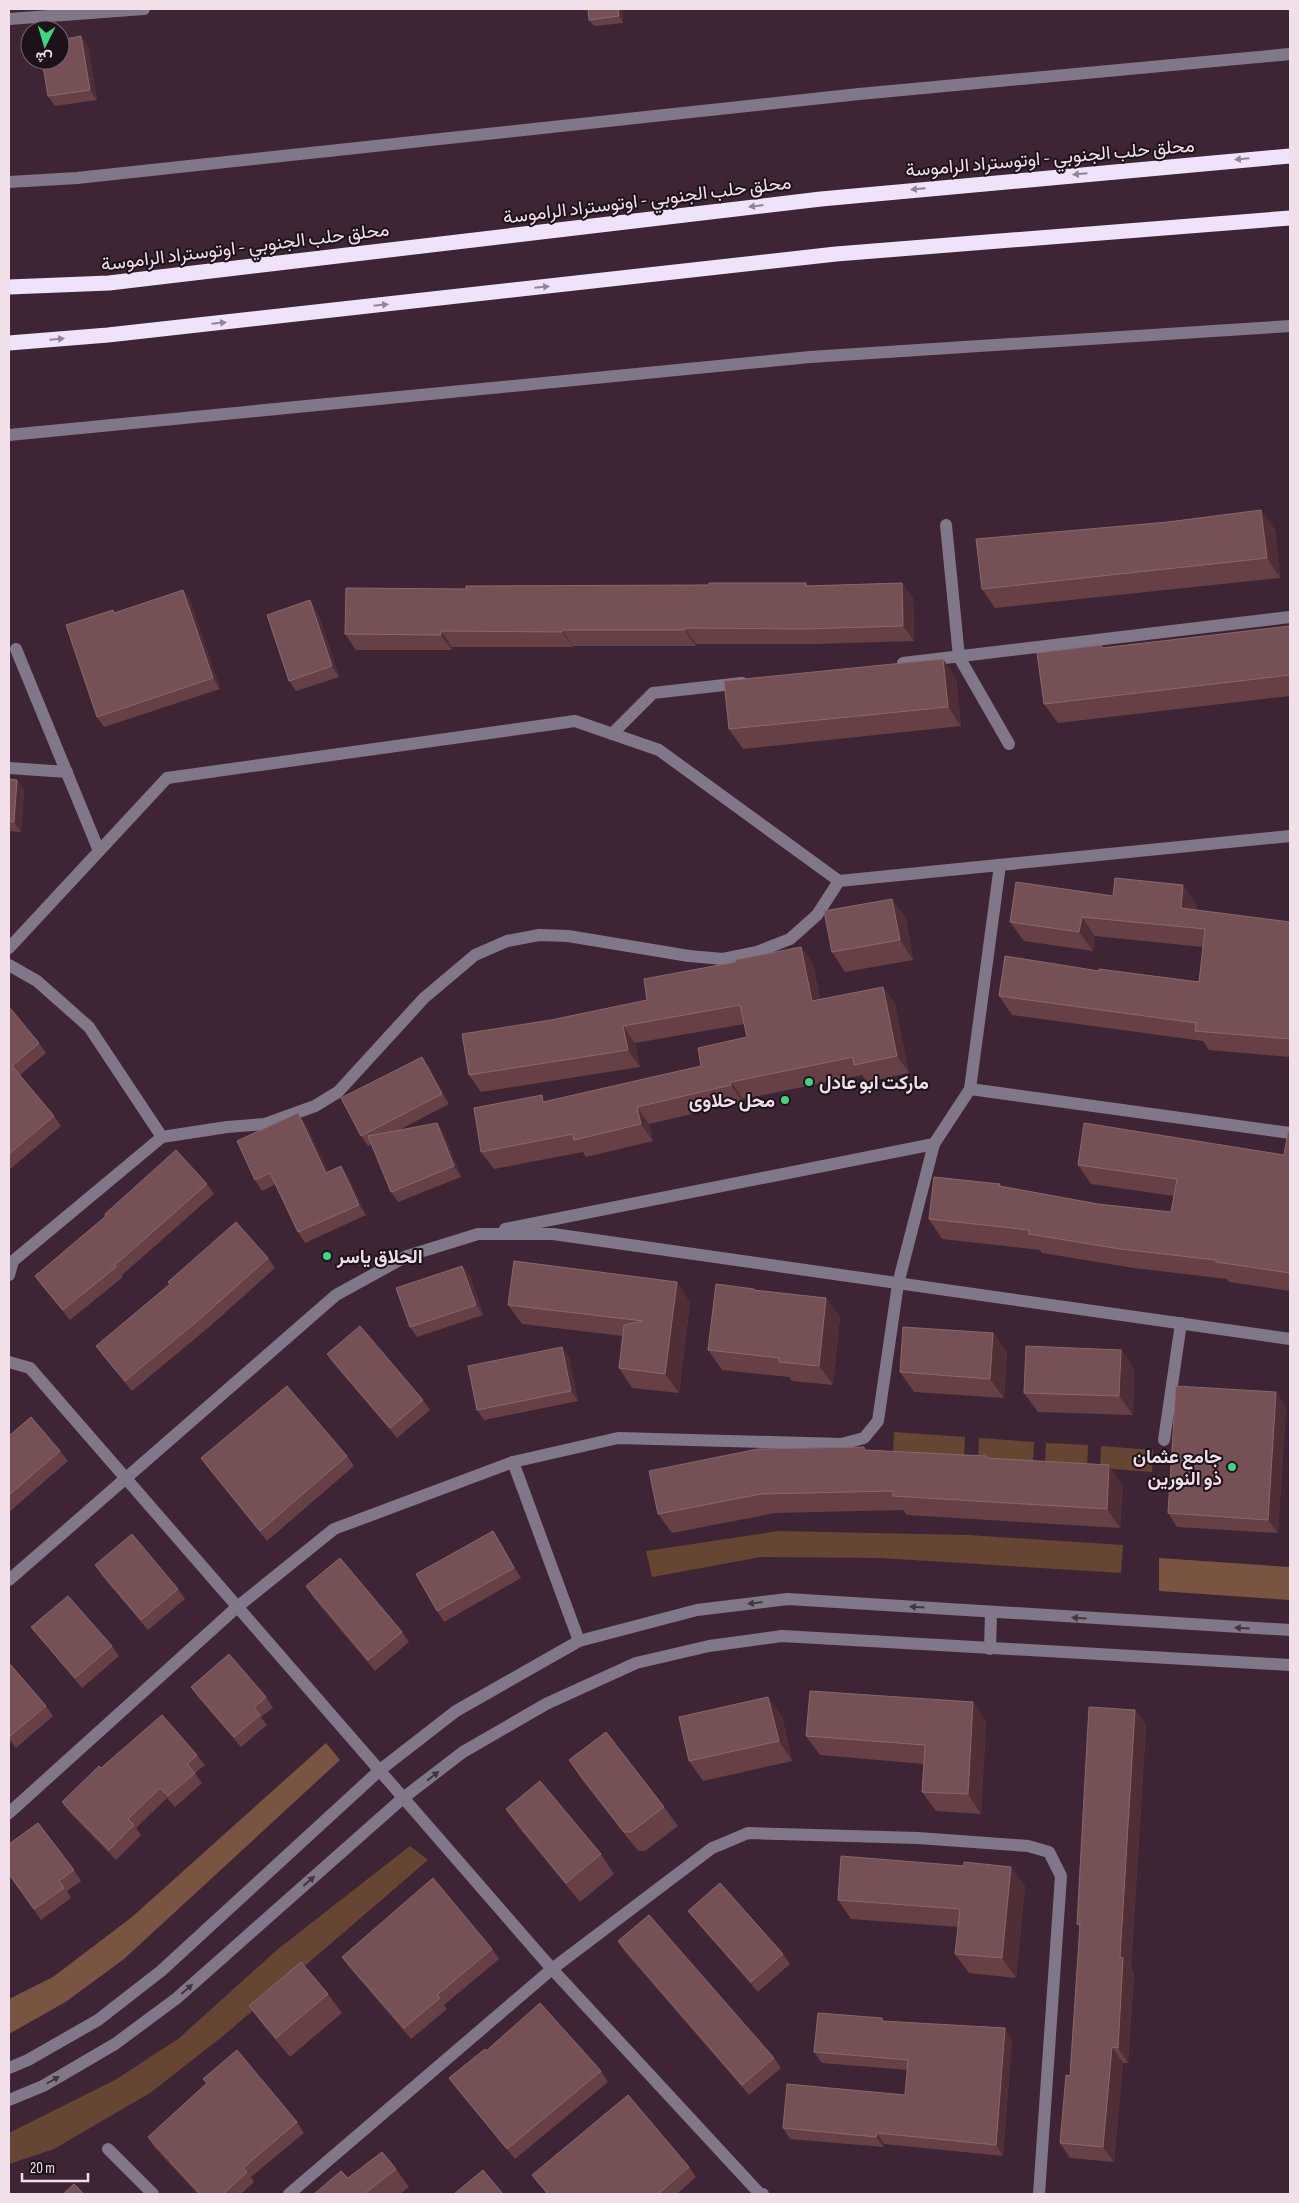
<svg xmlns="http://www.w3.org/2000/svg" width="1299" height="2203" viewBox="0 0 1299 2203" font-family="'Sofia Sans Condensed',Vazirmatn,sans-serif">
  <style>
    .green { fill: #664533 }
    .forest { fill: #795541 }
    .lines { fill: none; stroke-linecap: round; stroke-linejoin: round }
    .minor { stroke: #807888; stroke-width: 12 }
    .highway { stroke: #efe3fb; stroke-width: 15 }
    .wall { fill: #664044 }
    .shaded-wall { fill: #502e36 }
    .building { fill: #755155; stroke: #89686d }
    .oneway { fill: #908595 }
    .oneway2 { fill: #403640 }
    .poi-dot { fill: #3cd77e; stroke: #1d1219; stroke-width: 2 }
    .labels { text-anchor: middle; stroke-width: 4; stroke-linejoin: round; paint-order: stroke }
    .street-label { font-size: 19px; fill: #f1e0ea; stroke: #1d1219 }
    .poi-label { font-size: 19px; font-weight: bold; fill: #f1e0ea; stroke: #1d1219; text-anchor: start }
  </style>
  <rect width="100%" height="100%" fill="#3e2535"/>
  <g class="green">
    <polygon points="894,1432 965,1437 964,1460 893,1454"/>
    <polygon points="979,1438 1034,1442 1033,1464 978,1460"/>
    <polygon points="1046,1443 1088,1445 1087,1468 1045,1465"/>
    <polygon points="1101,1446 1153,1450 1152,1472 1100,1468"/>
    <polygon points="779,1531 968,1535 1123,1545 1121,1573 880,1558 761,1557 652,1577 646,1551"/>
    <polygon points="410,1846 428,1860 223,2036 150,2093 54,2149 9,2164 9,2133 115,2080 178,2039 278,1949"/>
  </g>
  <g class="forest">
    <polygon points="1159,1558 1290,1567 1290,1600 1159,1591"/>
    <polygon points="326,1743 340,1760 124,1959 67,2001 9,2034 9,1999 53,1977 132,1917"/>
  </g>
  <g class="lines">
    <g class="minor">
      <polyline points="9,19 144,9"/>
      <polyline points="9,182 77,178 859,94 1290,54"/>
      <polyline points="9,435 810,357 1290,326"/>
      <polyline points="946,525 959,657 1009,744"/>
      <polyline points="16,649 99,851"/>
      <polyline points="903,663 1290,617"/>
      <polyline points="612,734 653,693 742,683"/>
      <polyline points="9,768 67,772"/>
      <polyline points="9,948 167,778 575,721 659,750 839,881"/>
      <polyline points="9,965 37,981 89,1027 162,1137"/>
      <polyline points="970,1089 1290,1133"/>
      <polyline points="505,1229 934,1144"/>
      <polyline points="9,1275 13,1261 162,1137 227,1127 265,1124 315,1106 338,1092 424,998 475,955 507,941 539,935 568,936 689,956 723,959 757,952 790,939 817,915 839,881 1290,836"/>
      <polyline points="9,1362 30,1368 552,1969 760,2194 763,2194"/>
      <polyline points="1164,1440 1181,1323"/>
      <polyline points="513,1462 579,1641"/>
      <polyline points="9,1580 336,1295 407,1256 478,1234 553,1234 1290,1339"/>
      <polyline points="990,1649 991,1612"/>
      <polyline points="9,1813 236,1608 334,1529 513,1462 618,1438 841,1444 864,1438 878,1421 898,1284 934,1144 970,1089 1000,865"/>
      <polyline points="9,2068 28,2060 98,2020 161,1971 380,1770 456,1711 579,1641 697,1610 788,1599 1290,1630"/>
      <polyline points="9,2100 43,2086 115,2044 177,1998 403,1798 463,1752 546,1704 636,1663 709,1646 782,1636 1290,1665"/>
      <polyline points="108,2149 153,2194"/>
      <polyline points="289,2194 552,1969 712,1848 722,1844 748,1833 918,1838 1028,1846 1049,1852 1061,1876 1039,2194"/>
    </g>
    <g class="highway">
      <polyline points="9,287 109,283 821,199 1290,156"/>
      <polyline points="9,343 108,335 836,254 1290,218"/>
    </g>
  </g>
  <g class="wall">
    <polygon points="622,9 623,23 594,26 589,20"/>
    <polygon points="88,47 97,100 55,106 48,96"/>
    <polygon points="1275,529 1280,578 995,608 982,589"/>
    <polygon points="806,583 808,586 902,583 913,598 914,641 816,644 696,644 696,646 573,646 573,647 452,647 452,650 356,650 345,634 466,589"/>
    <polygon points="190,600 220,689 104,727 97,717 115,613"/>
    <polygon points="317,611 339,677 296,691 289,681"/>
    <polygon points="1290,626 1290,696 1058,723 1044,704 1104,648"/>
    <polygon points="956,678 961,726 743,749 729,729"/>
    <polygon points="9,779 17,780 24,790 21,832 9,831"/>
    <polygon points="1113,896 1197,905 1196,910 1290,922 1290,1057 1209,1050 1203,1041 1012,1015 999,996 1099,971 1199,982 1203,947 1095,936 1093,951 1024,941 1010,922"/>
    <polygon points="906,918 913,960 845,972 832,952"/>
    <polygon points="801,947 813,964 820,999 883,987 895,1004 909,1073 867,1082 862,1075 743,1099 743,1102 649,1124 653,1141 586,1157 583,1152 494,1169 481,1152 546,1102 701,1066 747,1037 744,1024 635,1043 640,1067 481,1092 469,1075 551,1020 647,1000 736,962"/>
    <polygon points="9,1009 39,1043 46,1053 20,1075 54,1116 61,1126 9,1170"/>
    <polygon points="429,1067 449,1104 397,1131 437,1123 444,1134 461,1177 398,1202 391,1192 372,1144 368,1146 361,1136"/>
    <polygon points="305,1123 328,1172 348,1177 366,1215 305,1243 298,1232 276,1184 262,1191 255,1180"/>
    <polygon points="1290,1132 1290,1291 1229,1282 1227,1279 1134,1268 1042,1253 1040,1250 942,1239 929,1219 1000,1184 1001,1186 1098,1204 1171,1212 1174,1196 1091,1184 1078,1165 1284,1155"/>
    <polygon points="207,1184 214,1194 122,1275 123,1277 70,1320 42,1286 35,1276"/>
    <polygon points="268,1258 275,1268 208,1328 132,1391 103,1356 96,1346"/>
    <polygon points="462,1266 470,1276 483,1315 417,1337 410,1327"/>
    <polygon points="756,1290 840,1317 833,1385 792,1381 789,1377 722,1370 708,1350"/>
    <polygon points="690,1302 679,1393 632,1388 619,1368 623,1336 522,1324 508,1305"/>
    <polygon points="993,1333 1007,1352 1004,1398 914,1392 900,1372"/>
    <polygon points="1121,1350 1134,1369 1133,1415 1038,1412 1024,1393"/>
    <polygon points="327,1354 423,1400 430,1410 397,1438 334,1364"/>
    <polygon points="569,1358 578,1401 484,1420 477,1410"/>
    <polygon points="1286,1406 1278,1533 1177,1527 1168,1513"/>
    <polygon points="9,1436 60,1451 68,1461 9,1512"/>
    <polygon points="864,1447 866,1450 986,1456 988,1459 1123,1485 1120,1528 907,1515 903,1510 775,1513 672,1533 658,1514"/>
    <polygon points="347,1456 354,1466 267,1541 208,1468 201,1458"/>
    <polygon points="493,1531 500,1541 521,1578 444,1622 437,1611"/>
    <polygon points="95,1565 178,1589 185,1599 148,1630 102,1576"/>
    <polygon points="306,1586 402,1632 409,1642 375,1671 313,1597"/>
    <polygon points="31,1627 112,1646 119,1656 82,1688 39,1637"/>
    <polygon points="9,1663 46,1706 53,1716 16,1748 9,1739"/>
    <polygon points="191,1687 266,1697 273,1708 261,1717 267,1725 241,1747 198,1697"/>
    <polygon points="1135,1710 1146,1725 1131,1968 1134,1973 1128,2063 1123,2063 1114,2162 1070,2158 1060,2143 1070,2076 1080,1927 1077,1924"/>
    <polygon points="782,1716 792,1761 703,1781 689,1761"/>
    <polygon points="986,1721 981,1814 936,1811 922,1792 924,1764 820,1755 806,1736"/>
    <polygon points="197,1755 205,1765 195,1773 202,1783 175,1807 167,1798 136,1828 141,1835 116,1860 69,1812 62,1802 101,1768"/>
    <polygon points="569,1760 664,1807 678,1826 645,1851 638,1851 582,1780"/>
    <polygon points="506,1809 601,1854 614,1874 580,1902 519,1828"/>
    <polygon points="74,1870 81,1881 67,1891 71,1898 41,1920 9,1875"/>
    <polygon points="1025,1886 1016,1978 969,1973 955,1954 958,1927 851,1919 838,1900"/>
    <polygon points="688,1911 783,1954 790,1964 758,1992 696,1921"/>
    <polygon points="618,1941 774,2058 781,2068 749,2095 625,1952"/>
    <polygon points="492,1949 499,1959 444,2005 447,2009 411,2039 349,1967 342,1957"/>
    <polygon points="328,1994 342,2013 290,2057 263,2025 249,2006"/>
    <polygon points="882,2018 884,2021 1012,2039 1003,2156 884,2144 884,2147 790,2139 783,2128 905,2095 908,2070 822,2063 814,2052"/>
    <polygon points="601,2071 608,2082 515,2159 456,2088 449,2078"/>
    <polygon points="203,2079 297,2122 304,2133 251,2177 254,2182 241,2194 198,2194 155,2148 148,2137 207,2083"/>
    <polygon points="689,2167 696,2177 677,2194 547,2194 532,2175"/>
    <polygon points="396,2169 409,2187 400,2194 314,2194 348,2178"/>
  </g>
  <g class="shaded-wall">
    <polygon points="618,9 622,9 623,23 619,16"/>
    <polygon points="81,36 88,47 97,100 90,90"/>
    <polygon points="1261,510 1275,529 1280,578 1267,558"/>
    <polygon points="902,583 913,598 914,641 903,626"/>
    <polygon points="183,590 190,600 220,689 213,678"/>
    <polygon points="310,600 317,611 339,677 332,666"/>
    <polygon points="685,628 696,644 696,646 685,630"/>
    <polygon points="562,630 573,646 573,647 562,632"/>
    <polygon points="441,631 452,647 452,650 441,635"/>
    <polygon points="943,659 956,678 961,726 948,707"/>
    <polygon points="17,780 24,790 21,832 14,822"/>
    <polygon points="1183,885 1197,905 1194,927 1181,908"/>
    <polygon points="892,899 906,918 913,960 900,940"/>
    <polygon points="1082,917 1095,936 1093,951 1079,932"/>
    <polygon points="801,947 813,964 824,1018 812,1001"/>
    <polygon points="883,987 895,1004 909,1073 897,1056"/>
    <polygon points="623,1026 635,1043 640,1067 628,1050"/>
    <polygon points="422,1057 429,1067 449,1104 442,1094"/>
    <polygon points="731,1082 743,1099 743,1102 731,1085"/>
    <polygon points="637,1107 649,1124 653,1141 641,1124"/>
    <polygon points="298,1113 305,1123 334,1183 326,1173"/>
    <polygon points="437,1123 444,1134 461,1177 454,1166"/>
    <polygon points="341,1166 348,1177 366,1215 359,1205"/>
    <polygon points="462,1266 470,1276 483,1315 476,1305"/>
    <polygon points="677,1282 690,1302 679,1393 665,1374"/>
    <polygon points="826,1298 840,1317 833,1385 819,1366"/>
    <polygon points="993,1333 1007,1352 1004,1398 990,1379"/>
    <polygon points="562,1347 569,1358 578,1401 571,1391"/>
    <polygon points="1121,1350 1134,1369 1133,1415 1119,1396"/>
    <polygon points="1276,1392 1286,1406 1278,1533 1268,1520"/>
    <polygon points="1109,1465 1123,1485 1120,1528 1107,1509"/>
    <polygon points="493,1531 500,1541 521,1578 514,1568"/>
    <polygon points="768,1697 782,1716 792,1761 779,1741"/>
    <polygon points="973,1702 986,1721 981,1814 968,1794"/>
    <polygon points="1135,1710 1146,1725 1131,1968 1134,1973 1128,2063 1118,2048 1120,1957"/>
    <polygon points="1011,1867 1025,1886 1016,1978 1002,1958"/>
    <polygon points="1005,2028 1012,2039 1003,2156 996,2145"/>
    <polygon points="1112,2047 1123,2063 1114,2162 1103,2147"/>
    <polygon points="877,2133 884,2144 884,2147 876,2137"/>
  </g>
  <g class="building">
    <polygon points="588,9 618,9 619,16 589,20"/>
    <polygon points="81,36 90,90 48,96 42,60 60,60 60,40"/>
    <polygon points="1261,510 1267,558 982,589 976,539 1168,522"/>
    <polygon points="709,583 806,583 806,586 902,583 903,626 805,629 685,628 685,630 562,630 562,632 441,631 441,635 345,634 346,588 466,589 466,586 709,585"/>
    <polygon points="183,590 213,678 97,717 66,625 113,610 114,613"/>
    <polygon points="310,600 332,666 289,681 267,615"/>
    <polygon points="1290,626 1290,675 1044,704 1037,653 1101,645 1102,648"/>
    <polygon points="943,659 948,707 729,729 724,681"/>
    <polygon points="9,779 17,780 14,822 9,821"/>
    <polygon points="1115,878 1183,885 1181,908 1290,922 1290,1039 1195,1031 1196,1023 999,996 1005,956 1099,971 1099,969 1199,982 1205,929 1082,917 1079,932 1010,922 1016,882 1113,896"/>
    <polygon points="892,899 900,940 832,952 824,911"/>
    <polygon points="801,947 812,1001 883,987 897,1056 854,1065 853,1057 731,1082 731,1085 637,1107 641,1124 574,1140 573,1134 481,1152 474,1108 542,1095 543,1102 701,1066 698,1048 747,1037 740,1005 623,1026 628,1050 469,1075 462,1034 551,1020 647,1000 644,979 736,962 735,960"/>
    <polygon points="10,1008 39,1043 12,1066 54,1116 9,1154 9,1009"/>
    <polygon points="422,1057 442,1094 361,1136 341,1098"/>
    <polygon points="298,1113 326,1173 341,1166 359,1205 298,1232 270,1173 255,1180 237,1141"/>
    <polygon points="437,1123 454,1166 391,1192 368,1136"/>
    <polygon points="1084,1123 1284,1155 1288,1132 1290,1132 1290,1273 1216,1262 1216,1260 1120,1249 1029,1234 1029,1230 929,1219 934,1177 1000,1184 999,1186 1098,1204 1171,1212 1177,1179 1078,1165"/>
    <polygon points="176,1150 207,1184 115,1265 116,1267 63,1310 35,1276 106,1216 105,1214"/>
    <polygon points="236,1222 268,1258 201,1318 125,1381 96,1346 170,1284 168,1282"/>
    <polygon points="514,1261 677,1282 665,1374 619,1368 624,1325 643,1321 508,1305"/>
    <polygon points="462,1266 476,1305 410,1327 396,1288"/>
    <polygon points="716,1284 754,1289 754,1290 826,1298 819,1366 779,1362 779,1358 708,1350"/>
    <polygon points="360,1326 423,1400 390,1428 327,1354"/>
    <polygon points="903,1327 993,1333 990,1379 900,1372"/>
    <polygon points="1026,1346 1121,1350 1119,1396 1024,1393"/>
    <polygon points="562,1347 571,1391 477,1410 468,1366"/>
    <polygon points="287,1386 347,1456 260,1531 201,1458"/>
    <polygon points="1176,1386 1276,1392 1268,1520 1168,1513"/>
    <polygon points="31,1417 60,1451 9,1495 9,1436"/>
    <polygon points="864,1447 864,1450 986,1456 986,1458 1109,1465 1107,1509 893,1496 893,1491 761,1494 658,1514 649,1471 758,1449"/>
    <polygon points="493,1531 514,1568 437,1611 416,1574"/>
    <polygon points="132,1534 178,1589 141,1620 95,1565"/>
    <polygon points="340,1558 402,1632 368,1660 306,1586"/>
    <polygon points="68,1596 112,1646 75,1678 31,1627"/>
    <polygon points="229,1654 266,1697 254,1708 260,1715 234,1737 191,1687"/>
    <polygon points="9,1663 46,1706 9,1737"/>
    <polygon points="810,1691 973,1702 968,1794 922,1792 925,1745 806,1736"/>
    <polygon points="768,1697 779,1741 689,1761 679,1717"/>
    <polygon points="1089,1707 1135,1710 1120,1957 1123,1958 1118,2048 1112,2047 1103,2147 1060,2143 1066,2075 1070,2076 1080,1924 1077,1924"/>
    <polygon points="162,1715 197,1755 187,1764 195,1773 168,1796 160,1788 128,1819 134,1825 109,1850 62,1802 99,1766 101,1768"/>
    <polygon points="606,1732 664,1807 631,1832 624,1832 569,1760"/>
    <polygon points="540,1781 601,1854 566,1883 506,1809"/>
    <polygon points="38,1823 74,1870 59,1881 64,1888 34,1909 9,1874 9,1844"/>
    <polygon points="841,1856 964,1866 964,1862 1011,1867 1002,1958 955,1954 960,1909 838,1900"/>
    <polygon points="433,1878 492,1949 437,1995 440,1998 404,2028 342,1957"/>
    <polygon points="720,1883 783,1954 751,1982 688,1911"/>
    <polygon points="649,1915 774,2058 742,2085 618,1941"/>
    <polygon points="301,1962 328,1994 276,2038 249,2006"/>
    <polygon points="540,2003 601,2071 507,2149 449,2078 485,2049 486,2051"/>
    <polygon points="818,2013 882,2018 882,2021 1005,2028 996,2145 877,2133 876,2137 783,2128 787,2084 905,2095 908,2060 814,2052"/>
    <polygon points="237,2050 297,2122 243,2168 247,2172 223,2194 200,2194 148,2137 207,2083 203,2079"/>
    <polygon points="628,2095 689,2167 658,2194 548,2194 532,2175"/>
    <polygon points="382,2152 396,2169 364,2194 314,2194 341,2171 348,2178"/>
    <polygon points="483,2170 503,2194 454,2194"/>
    <polygon points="74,2184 84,2194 63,2194"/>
  </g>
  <defs><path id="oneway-solid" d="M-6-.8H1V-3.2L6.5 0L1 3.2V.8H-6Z" transform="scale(1.25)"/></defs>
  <g class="oneway">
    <use href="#oneway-solid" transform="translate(1242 159) rotate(175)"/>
    <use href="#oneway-solid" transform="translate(1080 174) rotate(175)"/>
    <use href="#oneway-solid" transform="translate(918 189) rotate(175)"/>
    <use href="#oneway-solid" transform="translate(756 206) rotate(173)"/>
    <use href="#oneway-solid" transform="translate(542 287) rotate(-6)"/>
    <use href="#oneway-solid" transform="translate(381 305) rotate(-6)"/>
    <use href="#oneway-solid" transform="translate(219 323) rotate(-6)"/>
    <use href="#oneway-solid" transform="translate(57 339) rotate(-5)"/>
  </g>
  <g class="oneway2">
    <use href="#oneway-solid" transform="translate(755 1603) rotate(173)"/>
    <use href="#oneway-solid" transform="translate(917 1607) rotate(-176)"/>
    <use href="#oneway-solid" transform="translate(1079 1618) rotate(-176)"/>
    <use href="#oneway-solid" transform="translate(1242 1628) rotate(-177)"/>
    <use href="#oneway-solid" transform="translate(433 1776) rotate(-38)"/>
    <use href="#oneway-solid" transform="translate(309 1881) rotate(-41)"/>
    <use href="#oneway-solid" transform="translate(187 1989) rotate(-41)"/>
    <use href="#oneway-solid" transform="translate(53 2080) rotate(-30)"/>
  </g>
  <g class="poi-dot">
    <circle cx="809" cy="1082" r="5"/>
    <circle cx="785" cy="1100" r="5"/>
    <circle cx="327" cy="1256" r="5"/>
    <circle cx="1232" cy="1467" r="5"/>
  </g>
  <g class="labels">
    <g class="street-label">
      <text transform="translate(1050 157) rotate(-5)" y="7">محلق حلب الجنوبي - اوتوستراد الراموسة</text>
      <text transform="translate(647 199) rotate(-7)" y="7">محلق حلب الجنوبي - اوتوستراد الراموسة</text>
      <text transform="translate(245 246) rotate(-7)" y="7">محلق حلب الجنوبي - اوتوستراد الراموسة</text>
    </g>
    <g class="poi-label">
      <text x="819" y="1089">ماركت ابو عادل</text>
      <text x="775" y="1107" text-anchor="end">محل حلاوى</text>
      <text x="337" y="1263">الحلاق ياسر</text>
      <text x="1222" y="1463" text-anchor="end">جامع عثمان<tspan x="1222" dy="22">ذو النورين</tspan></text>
    </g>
  </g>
  <rect width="1299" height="2203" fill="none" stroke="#f1e0ea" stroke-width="20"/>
  <g transform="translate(45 45) rotate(185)"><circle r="24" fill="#1d1219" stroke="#72646d"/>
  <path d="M0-4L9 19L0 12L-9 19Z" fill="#3cd77e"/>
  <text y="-8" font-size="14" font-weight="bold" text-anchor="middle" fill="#f1e0ea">ش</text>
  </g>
  <path d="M22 2173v8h66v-8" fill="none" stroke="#f1e0ea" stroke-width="2.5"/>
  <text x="30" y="2173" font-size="15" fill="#f1e0ea" stroke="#1d1219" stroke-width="4" paint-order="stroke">20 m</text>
</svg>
